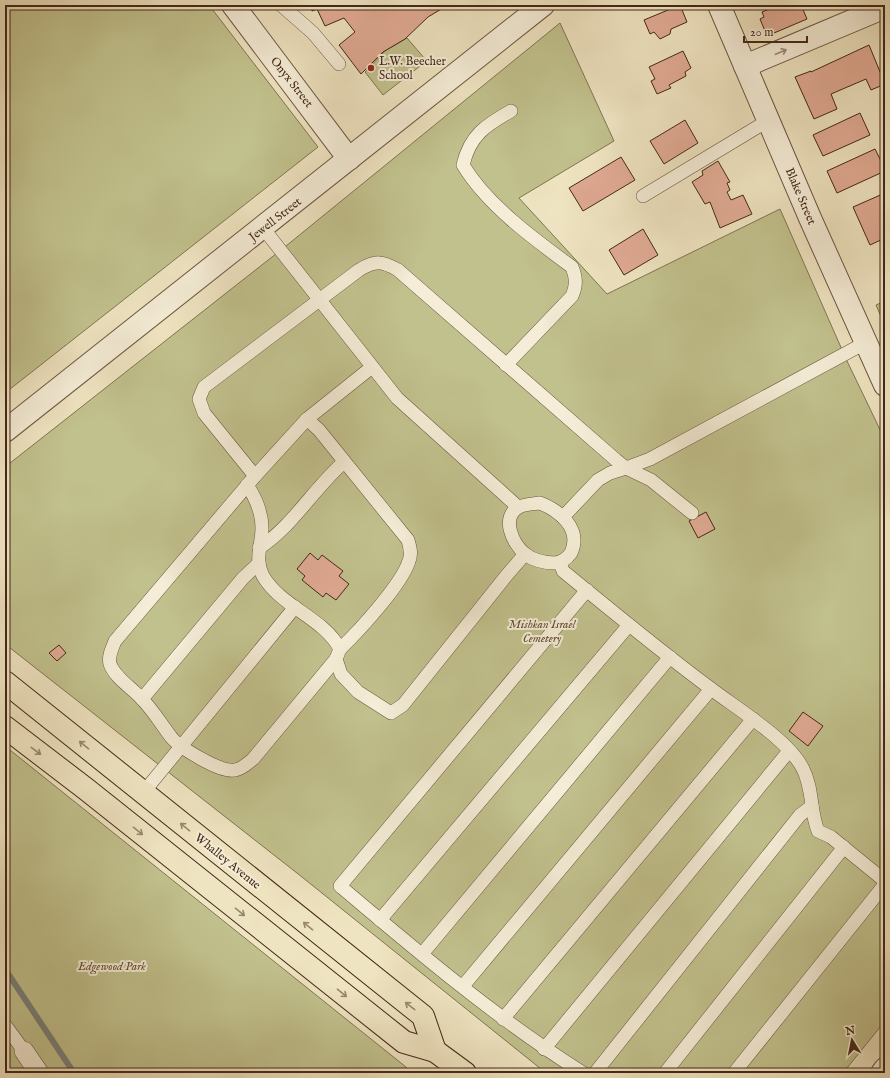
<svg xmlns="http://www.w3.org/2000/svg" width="890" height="1078" viewBox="0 0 890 1078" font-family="'IM FELL English',serif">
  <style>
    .green { fill: #c1c18d; stroke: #827452 }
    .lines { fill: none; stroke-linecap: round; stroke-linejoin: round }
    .stream { stroke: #79817a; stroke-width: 6 }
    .building { fill: #e0aa93; stroke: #432817 }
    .service-casing { stroke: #6e5742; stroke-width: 14 }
    .pedestrian-casing { stroke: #6e5742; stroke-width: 20 }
    .minor-casing { stroke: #6e5742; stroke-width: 24 }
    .tertiary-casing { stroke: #6e5742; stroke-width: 24 }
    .primary-casing { stroke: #432817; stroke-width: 24 }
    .service { stroke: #f5edd7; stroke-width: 13 }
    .pedestrian { stroke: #f5edd7; stroke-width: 19 }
    .minor { stroke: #f5edd7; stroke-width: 22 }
    .tertiary { stroke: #f5edd7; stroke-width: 22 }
    .primary { stroke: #efe4c1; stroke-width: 22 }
    .oneway { stroke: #9c8a77 }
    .oneway2 { stroke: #99866c }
    .poi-dot { fill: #8f2418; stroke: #f5edd7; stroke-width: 1.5 }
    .labels { text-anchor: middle; stroke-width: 4; stroke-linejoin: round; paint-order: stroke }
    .poi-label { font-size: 12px; fill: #432817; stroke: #f5edd7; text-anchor: start }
    .street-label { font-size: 12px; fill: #432817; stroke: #f5edd7 }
    .park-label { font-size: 12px; font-style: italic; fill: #624e34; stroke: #f5edd7 }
  </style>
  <rect width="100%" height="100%" fill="#efe4c1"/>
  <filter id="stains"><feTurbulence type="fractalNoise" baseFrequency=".005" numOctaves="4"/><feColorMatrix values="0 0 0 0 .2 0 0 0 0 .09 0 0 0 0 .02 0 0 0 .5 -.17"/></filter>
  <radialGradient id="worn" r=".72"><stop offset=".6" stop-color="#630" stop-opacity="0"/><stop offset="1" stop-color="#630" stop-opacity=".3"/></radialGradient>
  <g class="green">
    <polygon points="5,5 209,5 318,147 5,393"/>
    <polygon points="560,23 614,141 519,198 607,294 780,209 847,361 885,440 885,1021 843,1073 546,1073 302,877 5,644 5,467 286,246"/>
    <polygon points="407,38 425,59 424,63 383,95 365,72 385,51"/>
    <polygon points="885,301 885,326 876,305"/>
    <polygon points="5,746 406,1067 411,1073 5,1073"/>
  </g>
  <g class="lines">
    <polyline class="stream" points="5,969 74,1073"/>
  </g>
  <g class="building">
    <polygon points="310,5 448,5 428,17 405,39 383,52 361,74 339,45 355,32 344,18 325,26 317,9 312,11"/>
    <polygon points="680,5 687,22 671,29 670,34 660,39 654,32 650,34 644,20"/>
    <polygon points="779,5 801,5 807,19 767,36 760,19 764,17 762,12"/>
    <polygon points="869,45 885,84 871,90 866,79 831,94 837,109 814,119 795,77 811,71 811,72"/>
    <polygon points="683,51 691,68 685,72 686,76 669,85 671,88 657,94 651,81 655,79 649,67"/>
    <polygon points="860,113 870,135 823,156 813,135"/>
    <polygon points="685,120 698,143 664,164 650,141"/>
    <polygon points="875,149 883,165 885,164 885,171 837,193 827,171"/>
    <polygon points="621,157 635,180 583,211 569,188"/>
    <polygon points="718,161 730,182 727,183 730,190 727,192 731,200 743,195 752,214 720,228 710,202 705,204 692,182 703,175 702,171"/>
    <polygon points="885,193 885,238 870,245 853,207"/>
    <polygon points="643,229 658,255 624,275 609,250"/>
    <polygon points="706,512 715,529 698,538 689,521"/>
    <polygon points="310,553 318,560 322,555 343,571 339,576 349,584 336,600 326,593 323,597 302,580 305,576 297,569"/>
    <polygon points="59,645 66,653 57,661 49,653"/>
    <polygon points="803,712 823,726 808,746 789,731"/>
  </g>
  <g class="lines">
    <g class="service-casing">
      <g id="service">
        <polyline points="281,5 313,33 339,64"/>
        <polyline points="643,196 769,120"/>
        <polyline points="263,228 397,398 518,507"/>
        <path d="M506 365 572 296C577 285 576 277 572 267 534 239 487 205 463 165 470 135 486 125 511 111"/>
        <path d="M307 419 319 430 408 540C410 547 412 554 409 561 402 584 359 631 340 649"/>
        <path d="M255 476 204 413 199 399 204 387 359 270C376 260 382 261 398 270L616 460 626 468 651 480 692 513"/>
        <path d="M247 485C255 497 262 512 262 528 262 545 254 559 263 576 281 607 324 618 340 649L336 659 341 674 358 692 391 713 403 705 506 576 525 554"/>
        <path d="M540 503C560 511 582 529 571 553 568 557 562 562 556 563 545 563 534 561 525 554 513 544 500 517 519 507 525 504 533 504 540 503Z"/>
        <polyline points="563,517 598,480 610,473 626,468 650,459 865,343"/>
        <path d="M259 548C292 527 314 488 344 462"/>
        <path d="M560 562 563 571C612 611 660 651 710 688 736 708 789 740 803 769 813 788 810 811 818 831L831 837 885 881"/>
        <path d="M336 659 253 759C248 763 242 769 235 770 221 773 180 748 171 737 161 724 153 710 141 698 132 688 115 678 110 664 108 656 112 649 115 641L255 476 307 419 372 367"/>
        <polyline points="142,699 243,578 258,564"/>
        <polyline points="143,793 295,607"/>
        <polyline points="380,920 629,625"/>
        <polyline points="422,954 670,657"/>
        <polyline points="463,986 711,689"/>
        <polyline points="503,1019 753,719"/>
        <polyline points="5,1025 24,1051"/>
        <polyline points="544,1049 789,751"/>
        <path d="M583 1073C497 1019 418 952 340 886L587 590"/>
        <polyline points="595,1073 800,815 812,806"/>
        <polyline points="665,1073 844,847"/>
        <polyline points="734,1073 885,884"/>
      </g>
    </g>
    <g class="pedestrian-casing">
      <polyline id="pedestrian" points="24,1051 39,1073"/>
    </g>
    <g class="minor-casing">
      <g id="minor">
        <polyline points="233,5 349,159"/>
        <polyline points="745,66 885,7"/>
        <polyline points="5,431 543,5"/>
        <polyline points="882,1073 885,1069"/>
      </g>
    </g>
    <g class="tertiary-casing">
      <polyline id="tertiary" points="719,5 810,218 885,385"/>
    </g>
    <g class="primary-casing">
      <g id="primary">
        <polyline points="5,682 423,1016 435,1051"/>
        <polyline points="5,727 86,789 404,1042 435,1051 465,1073"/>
      </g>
    </g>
    <use href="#service" class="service"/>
    <use href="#pedestrian" class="pedestrian"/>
    <use href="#minor" class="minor"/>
    <use href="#tertiary" class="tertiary"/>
    <use href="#primary" class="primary"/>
  </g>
  <defs><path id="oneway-shaft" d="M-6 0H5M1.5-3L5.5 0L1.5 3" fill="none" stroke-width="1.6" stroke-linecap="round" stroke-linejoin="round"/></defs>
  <use class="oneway" href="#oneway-shaft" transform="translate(781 52) rotate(-23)"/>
  <g class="oneway2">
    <use href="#oneway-shaft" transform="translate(84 745) rotate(-141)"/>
    <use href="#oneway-shaft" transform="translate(36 751) rotate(37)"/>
    <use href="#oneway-shaft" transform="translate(185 827) rotate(-141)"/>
    <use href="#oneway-shaft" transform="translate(138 831) rotate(39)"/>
    <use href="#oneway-shaft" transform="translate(240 912) rotate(39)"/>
    <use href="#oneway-shaft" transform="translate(308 926) rotate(-141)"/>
    <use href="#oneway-shaft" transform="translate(342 993) rotate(39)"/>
    <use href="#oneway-shaft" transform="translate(410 1006) rotate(-142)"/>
  </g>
  <circle class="poi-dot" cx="371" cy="68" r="4"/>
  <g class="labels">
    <g class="poi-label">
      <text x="379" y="65">L.W. Beecher<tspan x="379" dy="14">School</tspan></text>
    </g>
    <g class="street-label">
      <text transform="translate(292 82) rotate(52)" y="4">Onyx Street</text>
      <text transform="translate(801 196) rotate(67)" y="4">Blake Street</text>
      <text transform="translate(275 219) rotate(-38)" y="4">Jewell Street</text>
      <text transform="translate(228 861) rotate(39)" y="4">Whalley Avenue</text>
    </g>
    <g class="park-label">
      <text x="542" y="628">Mishkan Israel<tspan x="542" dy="14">Cemetery</tspan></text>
      <text x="112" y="970">Edgewood Park</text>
    </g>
  </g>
  <rect width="890" height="1078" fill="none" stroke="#efe4c1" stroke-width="20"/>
  <rect x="6" y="6" width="878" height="1066" fill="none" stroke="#432817" stroke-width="2"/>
  <rect x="10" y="10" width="870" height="1058" fill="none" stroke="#432817"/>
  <g transform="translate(852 1040) rotate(350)" stroke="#f5edd7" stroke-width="3" paint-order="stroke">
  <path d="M0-3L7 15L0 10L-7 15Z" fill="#432817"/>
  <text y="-6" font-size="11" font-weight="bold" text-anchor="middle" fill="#432817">N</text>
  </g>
  <path d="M744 36v6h63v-6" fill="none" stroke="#432817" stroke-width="2"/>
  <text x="750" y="36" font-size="12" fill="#432817" stroke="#f5edd7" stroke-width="3" paint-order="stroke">20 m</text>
  <rect width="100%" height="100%" filter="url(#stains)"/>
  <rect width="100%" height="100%" fill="url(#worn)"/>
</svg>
